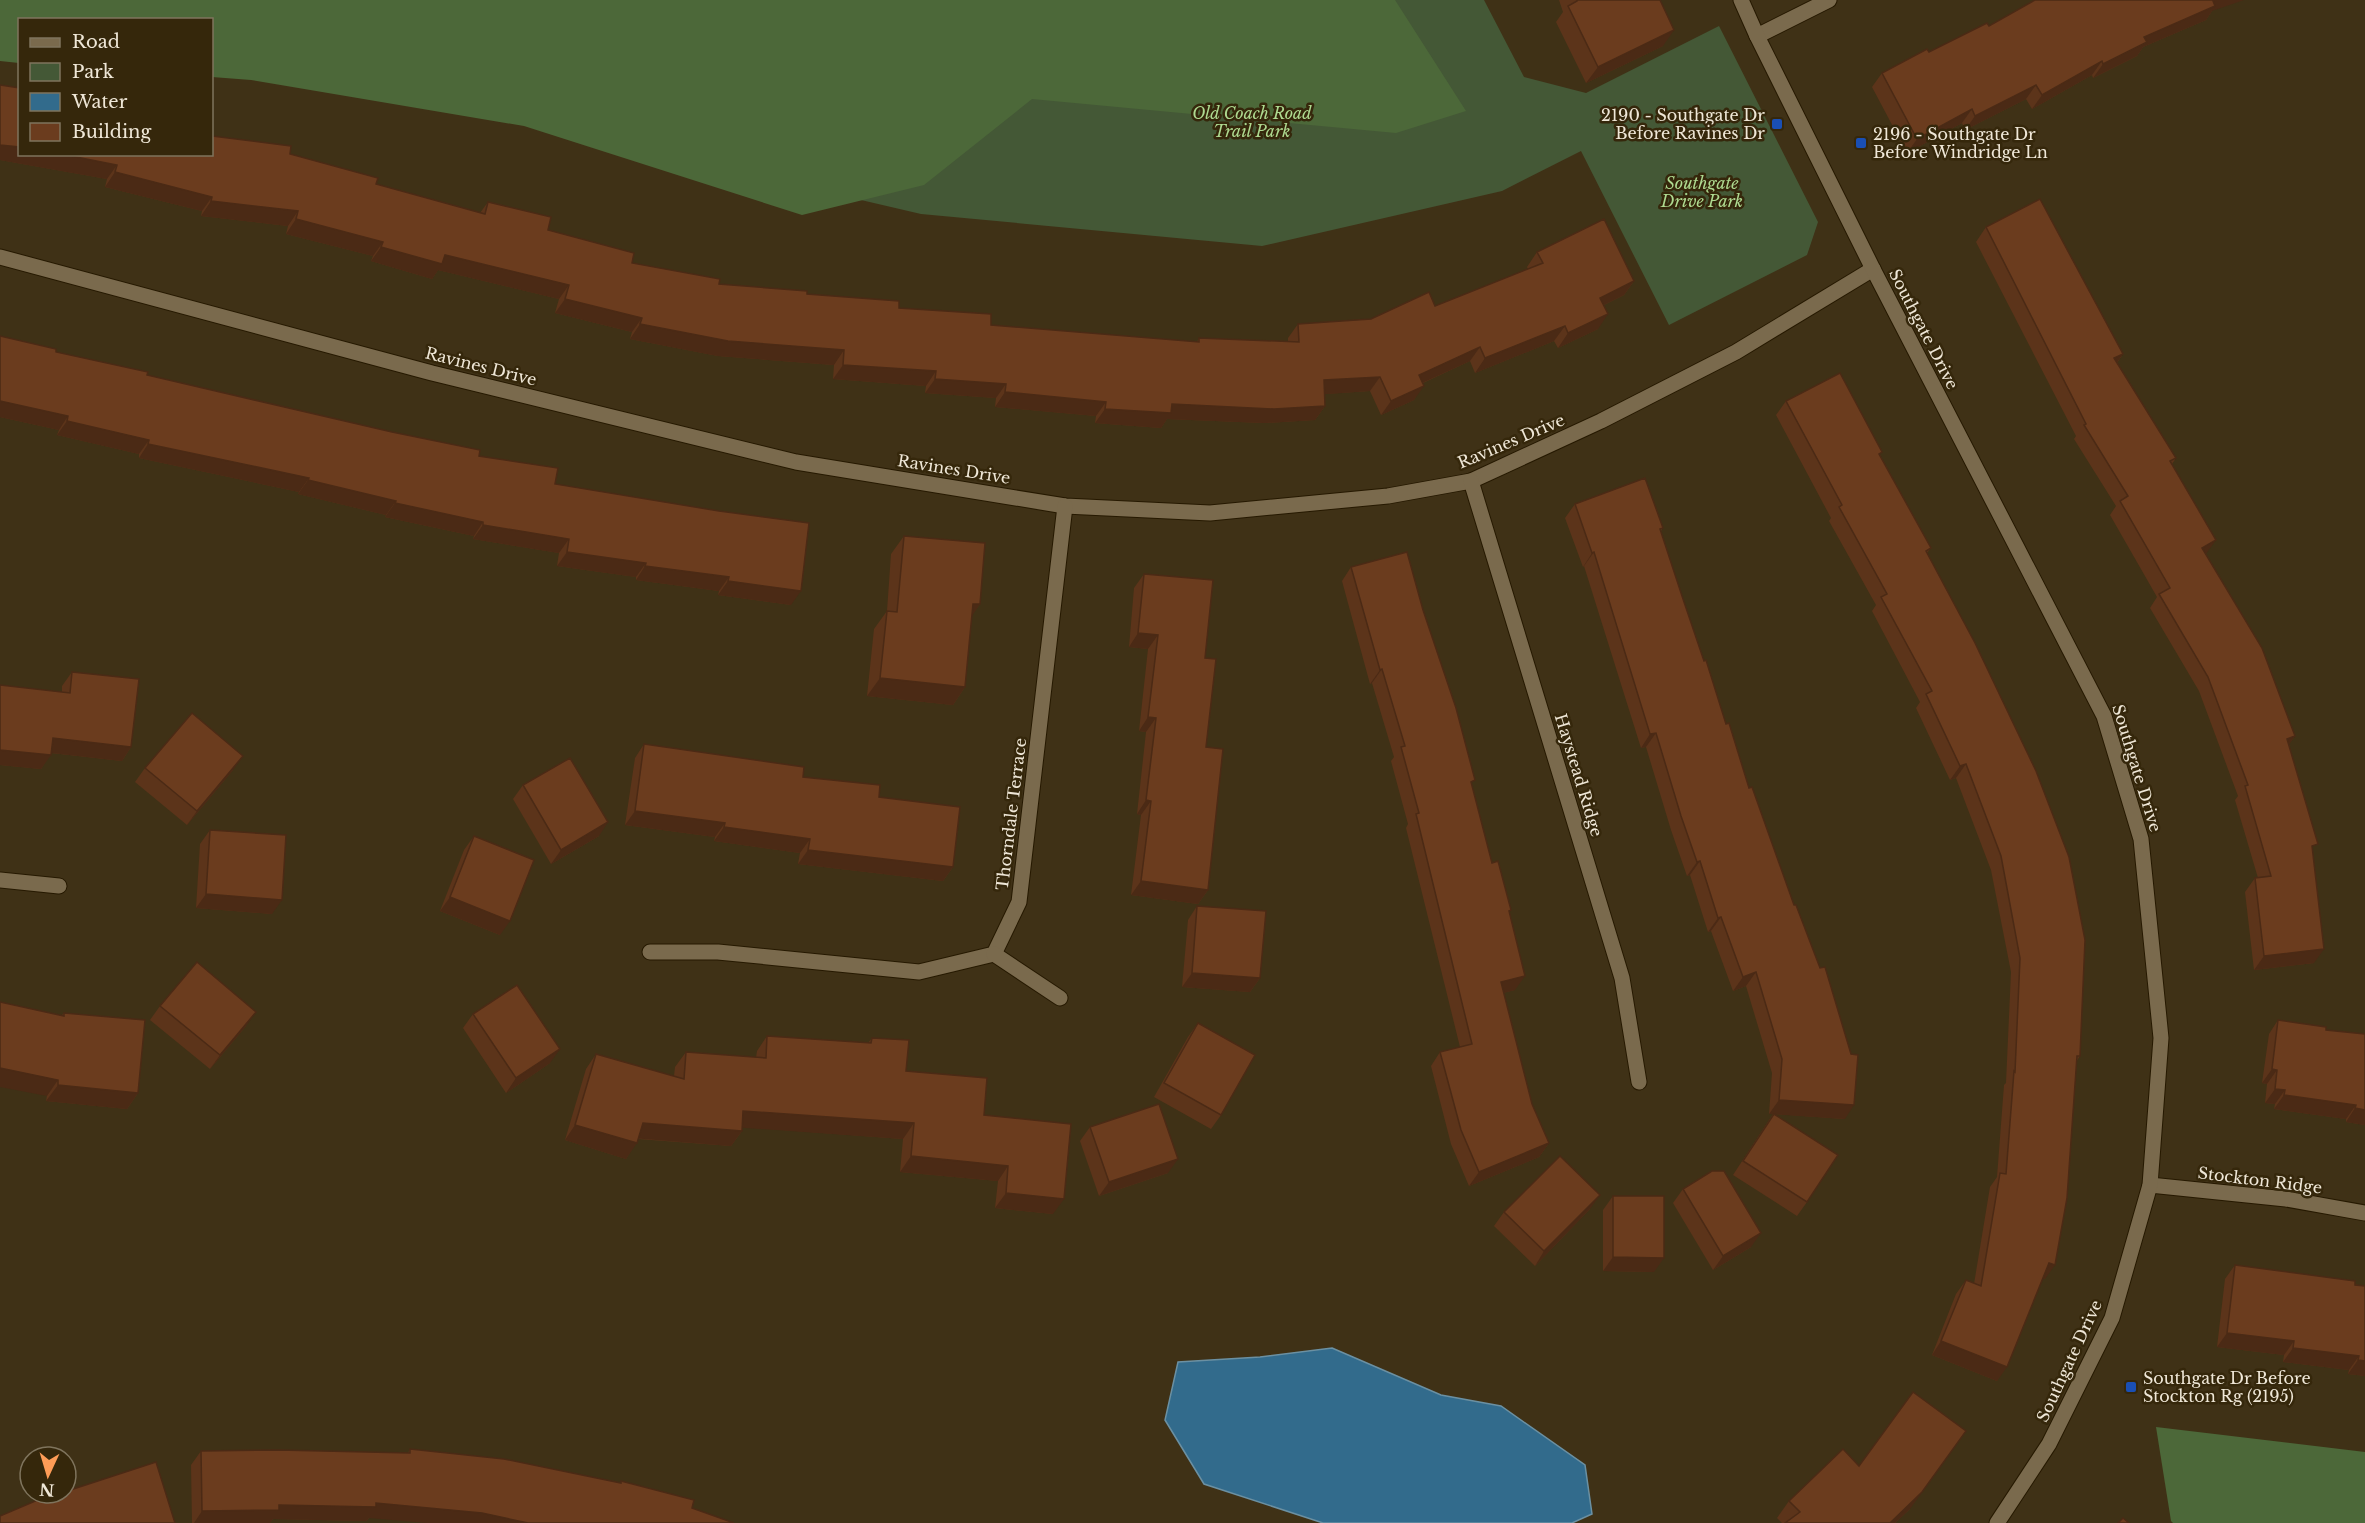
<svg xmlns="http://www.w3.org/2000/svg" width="2365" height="1523" viewBox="0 0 2365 1523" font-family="'Libre Baskerville',serif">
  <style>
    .green { fill: #445836 }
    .forest { fill: #4c6839 }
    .water { fill: #326b8c; stroke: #6b90a2; stroke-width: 1.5 }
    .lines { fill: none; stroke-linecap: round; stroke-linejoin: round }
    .minor-casing { stroke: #261900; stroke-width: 17 }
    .tertiary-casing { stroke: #261900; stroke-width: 17 }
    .minor { stroke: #7a6a4d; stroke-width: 15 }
    .tertiary { stroke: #7a6a4d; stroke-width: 15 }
    .wall { fill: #5c341a }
    .shaded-wall { fill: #4b2a15 }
    .building { fill: #6b3c1e; stroke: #4b2a15; stroke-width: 1.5 }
    .transit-dot { fill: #1a4fb4; stroke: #35270b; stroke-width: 2 }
    .labels { text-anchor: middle; stroke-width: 5; stroke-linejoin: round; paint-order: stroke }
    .park-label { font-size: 16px; font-style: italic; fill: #aeda90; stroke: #35270b }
    .poi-label { font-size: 16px; fill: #efe7d7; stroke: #35270b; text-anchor: start }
    .street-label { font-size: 16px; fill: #efe7d7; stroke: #35270b }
  </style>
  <rect width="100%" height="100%" fill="#3f3116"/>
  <polygon class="green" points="49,0 1484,0 1524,77 1586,93 1719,26 1818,222 1807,255 1669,325 1581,151 1502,191 1262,246 921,214 861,200 212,20"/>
  <g class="forest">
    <polygon points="0,0 1395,0 1466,111 1396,133 1032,99 924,185 802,215 524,126 251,80 212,77 212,20 20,20 19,63 0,61"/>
    <polygon points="2156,1427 2365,1452 2365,1523 2173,1523 2171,1521"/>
  </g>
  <polygon class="water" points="1332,1348 1441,1395 1501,1406 1585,1465 1592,1514 1572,1523 1323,1523 1204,1484 1165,1420 1178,1362 1260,1357"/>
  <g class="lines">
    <g class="minor-casing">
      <g id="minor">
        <polyline points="1757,36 1829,0"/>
        <polyline points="0,257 432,373 796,462 1065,506 1210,513 1388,496 1471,481 1601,421 1736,352 1873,269"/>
        <polyline points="1471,481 1622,978 1639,1082"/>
        <polyline points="0,880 59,886"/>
        <polyline points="650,952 718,952 919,972 994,954 1019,902 1065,506"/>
        <polyline points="994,954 1060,998"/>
        <polyline points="2150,1185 2286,1199 2365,1213"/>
      </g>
    </g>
    <g class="tertiary-casing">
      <polyline id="tertiary" points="1741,0 1757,36 1873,269 2104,716 2141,839 2161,1038 2150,1185 2112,1318 2049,1444 1997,1523"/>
    </g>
    <use href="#minor" class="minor"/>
    <use href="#tertiary" class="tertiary"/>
  </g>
  <g class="wall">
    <polygon points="1559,0 1660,0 1663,46 1586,83 1556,22 1563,12"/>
    <polygon points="2212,11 2206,20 2143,47 2137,56 2093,78 2092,75 2032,109 2026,99 1965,130 1962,123 1907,153 1872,87 1882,73 1989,26"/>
    <polygon points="0,85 20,154 290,154 376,184 480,213 488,202 548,230 632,263 719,284 807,294 899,308 991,325 1197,342 1199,338 1288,342 1288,338 1298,324 1371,319 1435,306 1528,269 1527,267 1537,252 1634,281 1624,295 1604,305 1598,329 1558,348 1554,341 1475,373 1470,361 1423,383 1414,400 1381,415 1370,391 1324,394 1325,406 1315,420 1264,423 1167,419 1161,428 1095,423 1096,416 995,407 996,398 925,393 926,386 833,379 834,365 718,356 630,339 632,332 555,313 559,299 438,270 432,279 371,261 373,256 286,234 288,226 201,216 202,211 105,187 107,179 0,160"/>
    <polygon points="1986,227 2123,354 2117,363 2176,458 2172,464 2206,554 2295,736 2289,744 2313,851 2314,963 2254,970 2245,892 2255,878 2258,878 2235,800 2238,796 2199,691 2150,608 2157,597 2110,515 2116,506 2074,439 2076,436 1976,242"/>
    <polygon points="0,336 56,352 147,375 479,456 555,484 791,605 718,595 719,591 636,580 636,577 557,566 559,553 473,539 474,536 385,517 386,515 298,494 299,492 139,458 139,454 57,435 59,430 0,417"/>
    <polygon points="1786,401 1880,455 1931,548 1927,553 2080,1056 2076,1062 2045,1279 2043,1278 1997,1381 1932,1355 1956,1294 1966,1280 1974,1284 1990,1187 1997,1177 2004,1085 2006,1083 2011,972 1991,870 1956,778 1950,780 1916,708 1920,702 1872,611 1876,605 1829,521 1831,518 1776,415"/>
    <polygon points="1575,504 1663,528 1661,531 1845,1119 1774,1114 1807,1202 1797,1216 1733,1175 1773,1114 1769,1114 1772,1073 1746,986 1733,991 1711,931 1708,932 1690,875 1687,876 1671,830 1646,747 1641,748 1584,566 1583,567 1565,518"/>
    <polygon points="904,536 980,604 972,615 965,687 953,705 867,696 874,629 887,611 891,554"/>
    <polygon points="1351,567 1472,785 1492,863 1511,910 1509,913 1515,990 1503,993 1532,1104 1549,1143 1539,1157 1469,1186 1451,1144 1431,1066 1440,1052 1460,1047 1406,828 1408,824 1391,761 1394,757 1372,683 1370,684 1342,581"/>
    <polygon points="1144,574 1205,658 1208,890 1198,904 1131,895 1141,815 1137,814 1146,732 1139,731 1148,649 1129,647 1134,588"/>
    <polygon points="72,672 131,747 122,761 51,753 41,769 0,765 0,685 62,692 62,686"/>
    <polygon points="644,744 803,777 879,797 953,867 943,881 798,864 800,853 714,841 715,837 625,825 635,758"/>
    <polygon points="145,768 233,770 187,825 135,782"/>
    <polygon points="523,785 599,836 551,864 513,799"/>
    <polygon points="210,830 272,914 196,908 200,844"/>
    <polygon points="474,836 500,935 440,911 464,850"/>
    <polygon points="1197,906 1260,978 1250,992 1182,987 1188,920"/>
    <polygon points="160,1006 246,1026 210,1069 150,1020"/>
    <polygon points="64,1013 138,1093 127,1109 46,1101 62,1015"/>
    <polygon points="473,1014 550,1063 506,1093 463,1028"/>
    <polygon points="2278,1020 2326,1030 2365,1034 2365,1125 2346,1122 2346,1119 2274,1109 2275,1104 2265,1103 2267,1084 2262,1083 2269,1034"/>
    <polygon points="1198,1023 1221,1115 1211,1129 1154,1097 1188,1037"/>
    <polygon points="767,1036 868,1043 872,1038 906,1071 984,1115 1053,1214 995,1208 998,1181 900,1172 903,1139 742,1127 742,1131 731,1146 638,1139 626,1159 565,1140 586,1069 596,1054 674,1076 675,1067 686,1052 756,1058 757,1051"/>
    <polygon points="1090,1127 1168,1173 1099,1196 1080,1141"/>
    <polygon points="1683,1189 1751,1247 1713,1270 1673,1203"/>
    <polygon points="1613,1196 1654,1272 1603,1271 1603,1210"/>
    <polygon points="1590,1209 1535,1266 1494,1226 1504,1212"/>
    <polygon points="2235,1265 2365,1286 2365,1376 2348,1374 2349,1370 2283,1362 2284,1355 2217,1347 2225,1279"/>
    <polygon points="410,1449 620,1483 621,1481 694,1500 369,1518 366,1521 273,1519 270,1523 192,1523 191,1465 201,1451 408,1453"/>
    <polygon points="1859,1466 1910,1509 1895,1523 1782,1523 1777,1518 1789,1501"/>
  </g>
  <g class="shaded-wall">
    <polygon points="2214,0 2244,0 2212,11 2206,20 2143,47 2137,56 2093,78 2103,64 2144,37"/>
    <polygon points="1674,30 1663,46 1586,83 1598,67"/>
    <polygon points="2102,61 2092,75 2032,109 2042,95"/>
    <polygon points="2036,85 2026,99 1965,130 1975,116"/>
    <polygon points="1972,109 1962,123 1907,153 1917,139"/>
    <polygon points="0,145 20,147 20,154 61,154 117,165 107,179 0,160"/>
    <polygon points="115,172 212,197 202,211 105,187"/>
    <polygon points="211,201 298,211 288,226 201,216"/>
    <polygon points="296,219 383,242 373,256 286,234"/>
    <polygon points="381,247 445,255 569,285 559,299 438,270 432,279 371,261"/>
    <polygon points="1634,281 1624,295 1590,312 1600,298"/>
    <polygon points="565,299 642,318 632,332 555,313"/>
    <polygon points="1608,314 1598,329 1558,348 1568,333"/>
    <polygon points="640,324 844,350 834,365 718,356 630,339"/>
    <polygon points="1565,326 1554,341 1475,373 1485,358"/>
    <polygon points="1480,347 1470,361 1409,389 1419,375"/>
    <polygon points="2123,354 2113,368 2114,358"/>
    <polygon points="843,365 936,371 926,386 833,379"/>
    <polygon points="1380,377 1370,391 1313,395 1324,380"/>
    <polygon points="935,379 1006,384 996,398 925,393"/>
    <polygon points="1424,386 1414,400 1381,415 1391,401"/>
    <polygon points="1005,392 1106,402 1096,416 995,407"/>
    <polygon points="0,401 68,416 59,430 0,417"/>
    <polygon points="1172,404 1325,406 1315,420 1264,423 1167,419 1161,428 1095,423 1105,409"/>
    <polygon points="67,421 149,440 139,454 57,435"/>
    <polygon points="148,444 309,478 299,492 139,458"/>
    <polygon points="308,480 396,501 386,515 298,494"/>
    <polygon points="395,503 483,522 474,536 385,517"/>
    <polygon points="483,525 569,539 559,553 473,539"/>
    <polygon points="2216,540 2206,554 2202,548"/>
    <polygon points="567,552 646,563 636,577 557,566"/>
    <polygon points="1594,552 1584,566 1583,567 1592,553"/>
    <polygon points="645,566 729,577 719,591 636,580"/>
    <polygon points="728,581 801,591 791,605 718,595"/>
    <polygon points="973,604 980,604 968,622"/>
    <polygon points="1138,633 1158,635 1148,649 1129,647"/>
    <polygon points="1382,669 1372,683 1370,684 1380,670"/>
    <polygon points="880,678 965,687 953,705 867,696"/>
    <polygon points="1148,717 1156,718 1146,732 1139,731"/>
    <polygon points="1656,733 1646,747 1641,748 1650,734"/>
    <polygon points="2295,736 2285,750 2287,739"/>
    <polygon points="53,738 131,747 122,761 43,752"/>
    <polygon points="0,750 51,755 41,769 0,765"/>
    <polygon points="243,756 233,770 187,825 197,811"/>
    <polygon points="1966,764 1956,778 1950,780 1960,766"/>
    <polygon points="1146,800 1151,801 1141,815 1137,814"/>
    <polygon points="635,811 725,823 715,837 625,825"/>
    <polygon points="608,822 599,836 551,864 561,850"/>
    <polygon points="724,827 810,839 800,853 714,841"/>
    <polygon points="808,850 953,867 943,881 798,864"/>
    <polygon points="1700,861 1690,875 1687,876 1697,862"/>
    <polygon points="1141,881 1208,890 1198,904 1131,895"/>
    <polygon points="206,894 282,900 272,914 196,908"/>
    <polygon points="450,897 510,921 500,935 440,911"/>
    <polygon points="1721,917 1711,931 1708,932 1718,918"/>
    <polygon points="2324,949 2314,963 2254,970 2264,956"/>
    <polygon points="1756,972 1746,986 1733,991 1743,977"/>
    <polygon points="1192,973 1260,978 1250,992 1182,987"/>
    <polygon points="1525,976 1515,990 1491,996 1501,982"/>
    <polygon points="256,1012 246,1026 210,1069 220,1055"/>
    <polygon points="560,1049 550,1063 506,1093 516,1078"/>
    <polygon points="0,1068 58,1080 47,1096 0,1087"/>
    <polygon points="2272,1069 2277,1070 2267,1084 2262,1083"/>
    <polygon points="58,1085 138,1093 127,1109 46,1101"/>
    <polygon points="2275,1089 2285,1090 2275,1104 2265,1103"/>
    <polygon points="2284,1095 2356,1105 2346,1119 2274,1109"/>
    <polygon points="1779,1100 1854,1105 1845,1119 1769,1114"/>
    <polygon points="2355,1108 2365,1110 2365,1125 2346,1122"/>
    <polygon points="743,1111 914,1123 903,1139 732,1127"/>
    <polygon points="643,1123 742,1131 731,1146 632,1138"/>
    <polygon points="575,1125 637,1143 626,1159 565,1140"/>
    <polygon points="1549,1143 1539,1157 1469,1186 1479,1172"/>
    <polygon points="911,1156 1008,1166 998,1181 900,1172"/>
    <polygon points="1178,1159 1168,1173 1099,1196 1109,1182"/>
    <polygon points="1006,1193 1064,1199 1053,1214 995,1208"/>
    <polygon points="1600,1195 1590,1209 1535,1266 1544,1251"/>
    <polygon points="1761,1233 1751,1247 1713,1270 1723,1256"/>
    <polygon points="1613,1257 1664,1258 1654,1272 1603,1271"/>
    <polygon points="2049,1263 2055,1265 2045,1279 2039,1278"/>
    <polygon points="2227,1333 2294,1341 2284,1355 2217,1347"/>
    <polygon points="1941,1341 2007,1367 1997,1381 1932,1355"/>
    <polygon points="2293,1348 2359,1356 2349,1370 2283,1362"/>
    <polygon points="2358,1360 2365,1361 2365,1376 2348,1374"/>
    <polygon points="1954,1448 1910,1509 1895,1523 1890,1523"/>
    <polygon points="376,1503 482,1513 528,1523 427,1523 369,1518 366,1521 273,1519 270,1523 194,1523 202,1511 279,1505"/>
  </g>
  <g class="building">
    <polygon points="1577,0 1660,0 1674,30 1598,67 1568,6 1577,1"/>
    <polygon points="2035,0 2214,0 2213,1 2215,6 2144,37 2147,42 2103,64 2102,61 2042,95 2036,85 1975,116 1972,109 1917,139 1882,73 1927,49 1929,52 1987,23 1989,26"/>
    <polygon points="0,85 20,88 20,147 0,145"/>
    <polygon points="212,136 291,146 290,154 378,178 376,184 485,214 488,202 551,217 548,230 634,253 632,263 720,279 719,284 807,291 807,294 899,301 899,308 991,314 991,325 1199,342 1199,338 1299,342 1298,324 1371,319 1429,292 1435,306 1543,263 1537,252 1604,219 1634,281 1600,298 1608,314 1568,333 1565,326 1485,358 1480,347 1419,375 1424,386 1391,401 1380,377 1324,380 1325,406 1274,409 1172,404 1171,413 1105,409 1106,402 1005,392 1006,384 935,379 936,371 843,365 844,350 728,341 640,324 642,318 565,299 569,285 445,255 442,264 381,247 383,242 296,219 298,211 211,201 212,197 115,172 117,165 61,154 212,154"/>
    <polygon points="2040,199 2123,354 2114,358 2176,458 2170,461 2216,540 2202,548 2262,648 2295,736 2287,739 2318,844 2312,846 2324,949 2264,956 2255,878 2271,876 2245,786 2248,785 2208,677 2159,594 2170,588 2120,501 2128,496 2084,425 2086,424 1986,227"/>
    <polygon points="0,336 56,349 56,352 148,372 147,375 392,432 480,450 479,456 558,468 555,484 719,511 809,523 801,591 728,581 729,577 645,566 646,563 567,552 569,539 483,525 483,522 395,503 396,501 308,480 309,478 148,444 149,440 67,421 68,416 0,401"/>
    <polygon points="1840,373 1882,452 1879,454 1931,548 1926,551 1975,643 2036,771 2069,857 2085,940 2080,1056 2077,1056 2067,1198 2055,1265 2049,1263 2007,1367 1941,1341 1966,1280 1981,1286 2000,1173 2006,1174 2014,1071 2015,1072 2020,958 2001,856 1966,764 1960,766 1926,694 1932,691 1881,597 1887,594 1839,507 1842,505 1786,401"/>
    <polygon points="1645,478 1663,528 1660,529 1683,599 1704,661 1706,660 1726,724 1729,723 1749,788 1752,787 1794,905 1796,905 1820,968 1825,967 1851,1054 1858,1055 1854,1105 1779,1100 1782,1059 1756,972 1743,977 1721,917 1718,918 1700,861 1697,862 1681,816 1656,733 1650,734 1594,552 1592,553 1575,504"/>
    <polygon points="904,536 985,543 980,604 973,604 965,687 880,678 887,611 897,612"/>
    <polygon points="1407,552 1423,610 1456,708 1475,780 1471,782 1492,863 1498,861 1511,910 1509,911 1525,976 1501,982 1532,1104 1549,1143 1479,1172 1461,1130 1440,1052 1472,1044 1416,814 1419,813 1401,747 1405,746 1382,669 1380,670 1351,567"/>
    <polygon points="1144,574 1213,580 1205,658 1216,659 1206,747 1223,749 1208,890 1141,881 1151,801 1146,800 1156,718 1148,717 1158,635 1138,633"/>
    <polygon points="72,672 139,679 131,747 53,738 51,755 0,750 0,685 70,693"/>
    <polygon points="192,713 243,756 197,811 145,768"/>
    <polygon points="644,744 804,767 803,777 880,785 879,797 960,807 953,867 808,850 810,839 724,827 725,823 635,811"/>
    <polygon points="570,758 608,822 561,850 523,785"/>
    <polygon points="210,830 286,835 282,900 206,894"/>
    <polygon points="474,836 534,860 510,921 450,897"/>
    <polygon points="1197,906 1266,911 1260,978 1192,973"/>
    <polygon points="197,962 256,1012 220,1055 160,1006"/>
    <polygon points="517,985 560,1049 516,1078 473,1014"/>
    <polygon points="0,1002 64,1016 64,1013 145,1020 138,1093 58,1085 58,1080 0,1068"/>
    <polygon points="2278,1020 2326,1027 2326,1030 2365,1034 2365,1110 2355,1108 2356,1105 2284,1095 2285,1090 2275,1089 2277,1070 2272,1069"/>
    <polygon points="1198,1023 1255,1055 1221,1115 1164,1083"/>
    <polygon points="767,1036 871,1043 872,1038 909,1040 906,1071 987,1078 984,1115 1071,1124 1064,1199 1006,1193 1008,1166 911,1156 914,1123 743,1111 742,1131 643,1123 637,1143 575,1125 596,1054 684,1079 686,1052 766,1058"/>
    <polygon points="1159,1104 1178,1159 1109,1182 1090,1127"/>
    <polygon points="1774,1114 1838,1155 1807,1202 1743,1161"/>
    <polygon points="1560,1156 1600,1195 1544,1251 1504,1212"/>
    <polygon points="1712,1171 1724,1171 1761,1233 1723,1256 1683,1189"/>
    <polygon points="1613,1196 1664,1196 1664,1258 1613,1257"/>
    <polygon points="2235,1265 2355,1281 2355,1285 2365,1286 2365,1361 2358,1360 2359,1356 2293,1348 2294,1341 2227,1333"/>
    <polygon points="1913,1392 1966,1431 1922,1492 1890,1523 1785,1523 1800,1512 1789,1501 1843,1449 1859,1466"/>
    <polygon points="410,1449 504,1459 621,1483 621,1481 694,1500 692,1508 734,1523 528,1523 482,1513 376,1503 376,1507 279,1505 279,1510 202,1511 201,1451 278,1450 410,1453"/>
    <polygon points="156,1462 175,1523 0,1523 0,1516 54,1493 66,1493 66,1488 68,1487 70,1490"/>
    <polygon points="2123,1518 2129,1523 2118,1523"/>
  </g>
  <g class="transit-dot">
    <rect x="1771" y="118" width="12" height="12" rx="3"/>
    <rect x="1855" y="137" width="12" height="12" rx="3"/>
    <rect x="2125" y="1381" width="12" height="12" rx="3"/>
  </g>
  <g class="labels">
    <g class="park-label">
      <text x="1252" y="119">Old Coach Road<tspan x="1252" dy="18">Trail Park</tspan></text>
      <text x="1702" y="189">Southgate<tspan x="1702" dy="18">Drive Park</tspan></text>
    </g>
    <g class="poi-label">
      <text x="1765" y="121" text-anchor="end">2190 - Southgate Dr<tspan x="1765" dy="18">Before Ravines Dr</tspan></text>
      <text x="1873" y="140">2196 - Southgate Dr<tspan x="1873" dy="18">Before Windridge Ln</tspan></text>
      <text x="2143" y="1384">Southgate Dr Before<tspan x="2143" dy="18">Stockton Rg (2195)</tspan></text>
    </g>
    <g class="street-label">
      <text transform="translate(1924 329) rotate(63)" y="6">Southgate Drive</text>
      <text transform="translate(481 366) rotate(14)" y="6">Ravines Drive</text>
      <text transform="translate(1511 441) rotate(-23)" y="6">Ravines Drive</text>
      <text transform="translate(954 469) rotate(9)" y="6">Ravines Drive</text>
      <text transform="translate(2137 768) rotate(73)" y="6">Southgate Drive</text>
      <text transform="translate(1579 775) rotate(73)" y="6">Haystead Ridge</text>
      <text transform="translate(1011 814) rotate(-83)" y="6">Thorndale Terrace</text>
      <text transform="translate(2260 1180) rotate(7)" y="6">Stockton Ridge</text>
      <text transform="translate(2069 1361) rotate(-65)" y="6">Southgate Drive</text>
    </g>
  </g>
  <rect x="18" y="18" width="195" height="138" fill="#35270b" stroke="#7f745d" stroke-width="1.5"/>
  <rect x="30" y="38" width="30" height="9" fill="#7a6a4d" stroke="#7f745d" stroke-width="1.5"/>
  <text x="72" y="48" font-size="18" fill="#efe7d7">Road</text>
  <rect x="30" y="63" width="30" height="18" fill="#445836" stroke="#7f745d" stroke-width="1.5"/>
  <text x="72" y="78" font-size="18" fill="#efe7d7">Park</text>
  <rect x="30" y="93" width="30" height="18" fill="#326b8c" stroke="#7f745d" stroke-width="1.5"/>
  <text x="72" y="108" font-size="18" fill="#efe7d7">Water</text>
  <rect x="30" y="123" width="30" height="18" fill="#6b3c1e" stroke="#7f745d" stroke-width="1.5"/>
  <text x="72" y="138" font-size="18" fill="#efe7d7">Building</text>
  <g transform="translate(48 1475) rotate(184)"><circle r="28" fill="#35270b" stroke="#7f745d" stroke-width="1.5"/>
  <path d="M0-4.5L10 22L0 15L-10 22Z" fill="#fe9c57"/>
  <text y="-9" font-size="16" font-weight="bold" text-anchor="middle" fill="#efe7d7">N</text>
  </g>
</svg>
